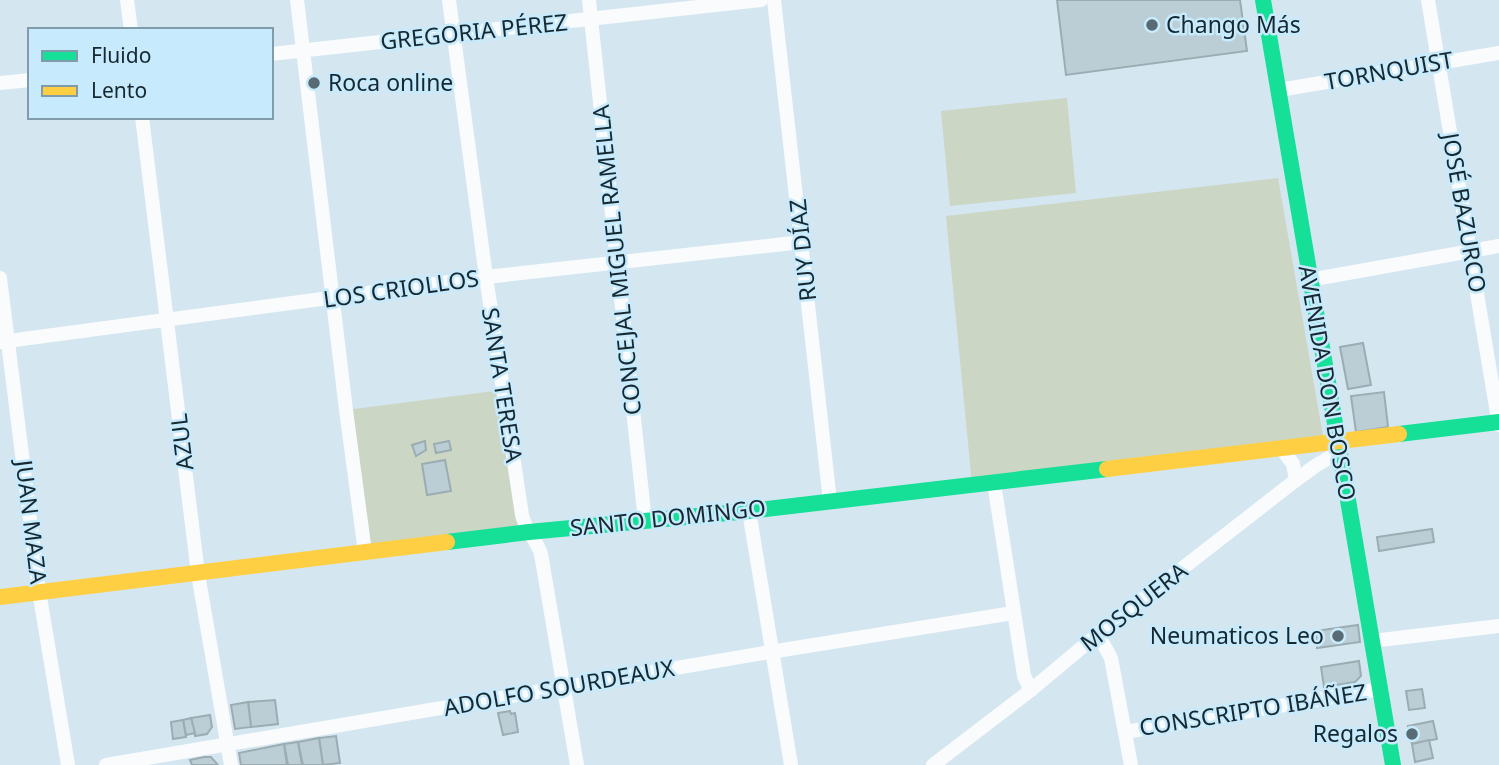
<svg xmlns="http://www.w3.org/2000/svg" width="1499" height="765" viewBox="0 0 1499 765" font-family="'Noto Sans',sans-serif">
  <style>
    .green { fill: #ccd6c4 }
    .building { fill: #bcced5; stroke: #9badb3; stroke-width: 2 }
    .lines { fill: none; stroke-linecap: round; stroke-linejoin: round }
    .street { stroke: #f9fbfd; stroke-width: 14 }
    .fast { stroke: #16e098; stroke-width: 16 }
    .slow { stroke: #ffcf43; stroke-width: 16 }
    .poi-dot { fill: #586a73; stroke: #c7eafd; stroke-width: 2.5 }
    .labels { text-anchor: middle; stroke-width: 5; stroke-linejoin: round; paint-order: stroke }
    .poi-label { font-size: 23px; fill: #162830; stroke: #c7eafd; text-anchor: start }
    .street-label { font-size: 23px; fill: #162830; stroke: #c7eafd }
  </style>
  <rect width="100%" height="100%" fill="#d4e6f0"/>
  <g class="green">
    <polygon points="1067,98 1076,193 950,206 941,111"/>
    <polygon points="1278,178 1323,436 972,484 946,216"/>
    <polygon points="502,390 529,532 365,552 346,410"/>
  </g>
  <g class="building">
    <polygon points="1057,0 1240,0 1247,51 1066,75"/>
    <polygon points="1363,343 1371,385 1348,389 1340,347"/>
    <polygon points="1384,392 1388,427 1356,432 1351,396"/>
    <polygon points="425,441 426,450 416,456 412,445"/>
    <polygon points="449,441 451,450 436,453 434,444"/>
    <polygon points="445,460 451,491 427,495 422,464"/>
    <polygon points="1432,529 1434,542 1379,551 1377,537"/>
    <polygon points="1358,625 1360,642 1317,648 1315,631"/>
    <polygon points="1359,661 1361,676 1355,682 1324,687 1321,667"/>
    <polygon points="1422,689 1425,708 1409,710 1406,691"/>
    <polygon points="275,700 278,724 251,727 248,702"/>
    <polygon points="248,702 251,727 235,729 231,705"/>
    <polygon points="510,711 511,714 515,713 518,732 503,735 498,713"/>
    <polygon points="210,715 212,727 207,734 195,736 191,718"/>
    <polygon points="191,718 195,733 186,735 183,720"/>
    <polygon points="183,720 186,737 173,739 171,722"/>
    <polygon points="1433,721 1437,739 1412,744 1408,726"/>
    <polygon points="336,736 340,763 323,765 319,738"/>
    <polygon points="319,738 323,765 303,765 298,742"/>
    <polygon points="1429,740 1433,758 1415,762 1412,744"/>
    <polygon points="298,742 302,765 288,765 284,744"/>
    <polygon points="284,744 287,765 241,765 239,753"/>
    <polygon points="204,757 211,757 218,765 192,765 190,760"/>
  </g>
  <g class="lines">
    <g class="street">
      <polyline points="127,0 131,30"/>
      <polyline points="297,0 346,410 365,552"/>
      <path d="M449 0 486 277 522 515C525 530 537 540 541 554L577 765"/>
      <polyline points="589,0 645,521"/>
      <polyline points="774,0 830,501"/>
      <polyline points="1428,0 1499,425"/>
      <polyline points="271,54 761,0"/>
      <polyline points="0,83 30,80"/>
      <polyline points="1279,90 1499,53"/>
      <polyline points="142,117 198,574 231,765"/>
      <polyline points="0,278 39,591 68,765"/>
      <polyline points="1309,280 1499,246"/>
      <polyline points="0,342 486,277 802,242"/>
      <polyline points="1282,449 1293,464 1296,480"/>
      <polyline points="994,483 1024,676 1031,690"/>
      <polyline points="749,511 791,765"/>
      <polyline points="1098,634 1111,658 1131,765"/>
      <polyline points="1372,641 1499,626"/>
      <polyline points="1125,732 1380,689"/>
      <polyline points="106,765 770,652 1013,613"/>
      <polyline points="933,765 1031,690 1098,634 1296,480 1315,466 1339,452"/>
    </g>
    <g class="fast">
      <polyline points="1263,0 1393,765"/>
      <polyline points="1399,434 1499,422"/>
      <polyline points="447,542 529,532 749,511 1107,469"/>
    </g>
    <g class="slow">
      <polyline points="1107,469 1399,434"/>
      <polyline points="0,597 447,542"/>
    </g>
  </g>
  <g class="poi-dot">
    <circle cx="1152" cy="25" r="7"/>
    <circle cx="314" cy="83" r="7"/>
    <circle cx="1338" cy="636" r="7"/>
    <circle cx="1412" cy="734" r="7"/>
  </g>
  <g class="labels">
    <g class="poi-label">
      <text x="1166" y="33">Chango Más</text>
      <text x="328" y="91">Roca online</text>
      <text x="1324" y="644" text-anchor="end">Neumaticos Leo</text>
      <text x="1398" y="742" text-anchor="end">Regalos</text>
    </g>
    <g class="street-label">
      <text transform="translate(474 32) rotate(-6)" y="8">GREGORIA PÉREZ</text>
      <text transform="translate(1389 71) rotate(-10)" y="8">TORNQUIST</text>
      <text transform="translate(1464 213) rotate(80)" y="8">JOSÉ BAZURCO</text>
      <text transform="translate(803 250) rotate(-96)" y="8">RUY DÍAZ</text>
      <text transform="translate(617 260) rotate(-96)" y="8">CONCEJAL MIGUEL RAMELLA</text>
      <text transform="translate(401 289) rotate(-8)" y="8">LOS CRIOLLOS</text>
      <text transform="translate(1327 383) rotate(80)" y="8">AVENIDA DON BOSCO</text>
      <text transform="translate(502 385) rotate(81)" y="8">SANTA TERESA</text>
      <text transform="translate(182 442) rotate(-97)" y="8">AZUL</text>
      <text transform="translate(668 518) rotate(-6)" y="8">SANTO DOMINGO</text>
      <text transform="translate(31 522) rotate(83)" y="8">JUAN MAZA</text>
      <text transform="translate(1134 607) rotate(-38)" y="8">MOSQUERA</text>
      <text transform="translate(559 688) rotate(-10)" y="8">ADOLFO SOURDEAUX</text>
      <text transform="translate(1253 710) rotate(-9)" y="8">CONSCRIPTO IBÁÑEZ</text>
    </g>
  </g>
  <rect x="28" y="28" width="245" height="91" fill="#c7eafd" stroke="#809cab" stroke-width="2"/>
  <rect x="42" y="51" width="35" height="10" fill="#16e098" stroke="#809cab" stroke-width="2"/>
  <text x="91" y="63" font-size="21" fill="#162830">Fluido</text>
  <rect x="42" y="86" width="35" height="10" fill="#ffcf43" stroke="#809cab" stroke-width="2"/>
  <text x="91" y="98" font-size="21" fill="#162830">Lento</text>
</svg>
